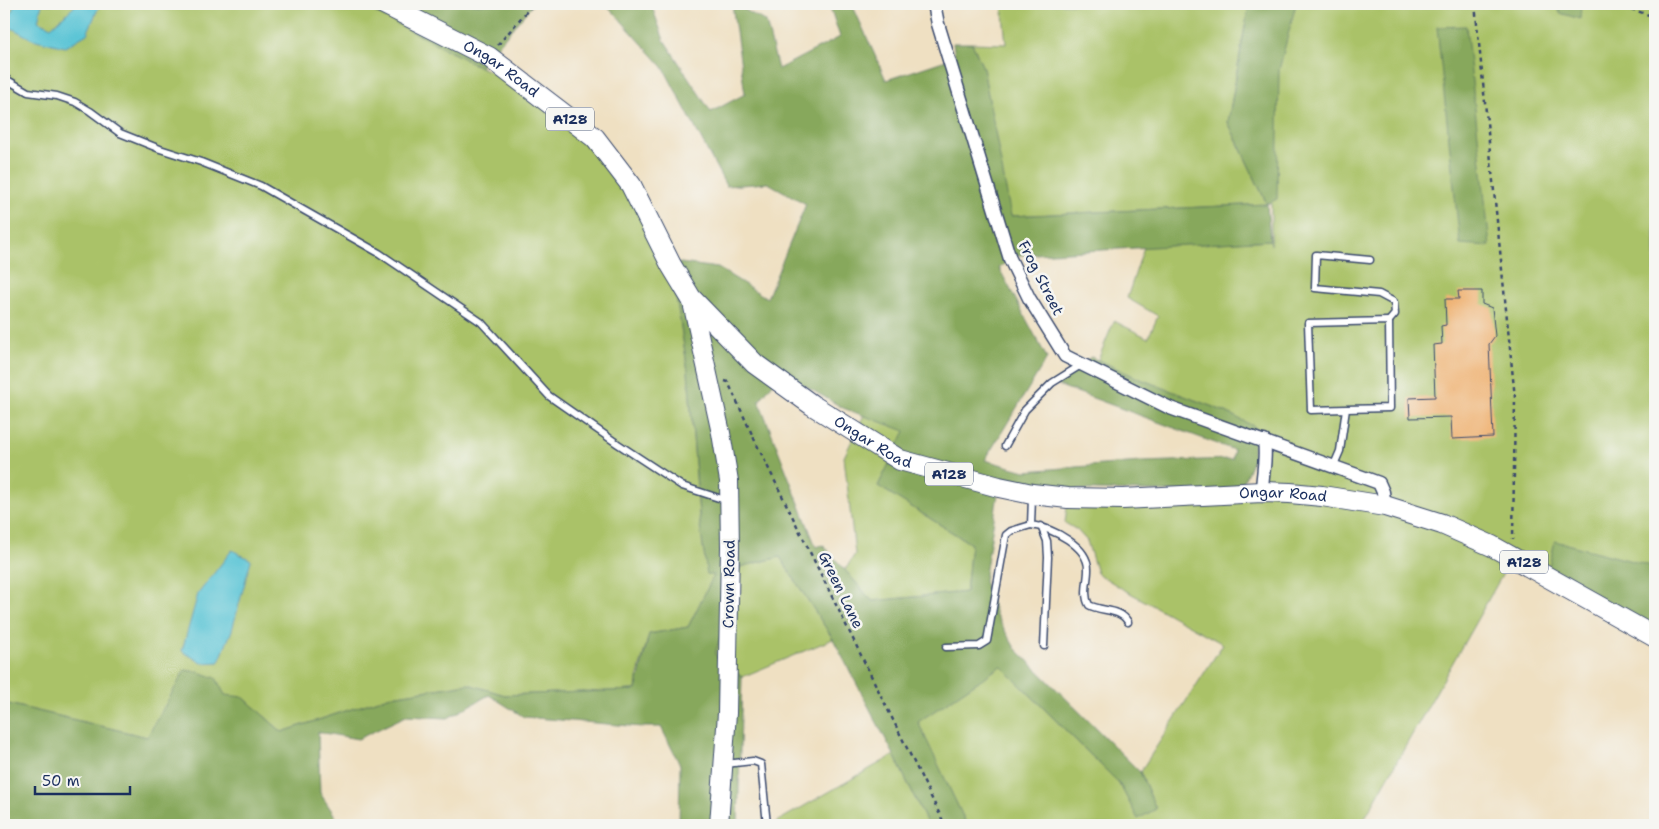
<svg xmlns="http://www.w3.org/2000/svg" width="1659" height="829" viewBox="0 0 1659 829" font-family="'Shantell Sans',sans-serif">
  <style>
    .green { fill: #aac268; stroke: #627863 }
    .forest { fill: #87a85c; stroke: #516c5d; fill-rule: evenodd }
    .water { fill: #5ac4d5; stroke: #3a7a9a }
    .building { fill: #efb374 }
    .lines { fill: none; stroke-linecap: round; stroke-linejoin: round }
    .lane-casing { stroke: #3b4a6d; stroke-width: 9 }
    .street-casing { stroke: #3b4a6d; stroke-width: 15 }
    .secondary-casing { stroke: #3b4a6d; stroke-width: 20 }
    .primary-casing { stroke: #3b4a6d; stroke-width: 22 }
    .path { stroke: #3b4a6d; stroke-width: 2.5; stroke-dasharray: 4 4; stroke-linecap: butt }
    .lane { stroke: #fff; stroke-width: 6 }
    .street { stroke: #fff; stroke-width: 12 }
    .secondary { stroke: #fff; stroke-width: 18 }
    .primary { stroke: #fff; stroke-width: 20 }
    .labels { text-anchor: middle; stroke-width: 5; stroke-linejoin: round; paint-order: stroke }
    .shield { fill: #f6f6f2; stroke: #5d6b8a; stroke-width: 1 }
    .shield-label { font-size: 14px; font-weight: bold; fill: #1b2f5e }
    .street-label { font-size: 15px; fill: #1b2f5e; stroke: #f6f6f2 }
  </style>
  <rect width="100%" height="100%" fill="#f6f6f2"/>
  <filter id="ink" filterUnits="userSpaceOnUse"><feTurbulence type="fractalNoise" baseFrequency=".02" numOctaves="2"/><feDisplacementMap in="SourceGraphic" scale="10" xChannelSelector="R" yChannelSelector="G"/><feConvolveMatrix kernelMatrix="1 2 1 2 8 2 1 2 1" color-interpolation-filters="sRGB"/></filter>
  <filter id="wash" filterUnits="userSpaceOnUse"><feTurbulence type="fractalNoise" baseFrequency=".0096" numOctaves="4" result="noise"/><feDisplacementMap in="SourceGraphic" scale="20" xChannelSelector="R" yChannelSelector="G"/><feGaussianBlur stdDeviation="1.12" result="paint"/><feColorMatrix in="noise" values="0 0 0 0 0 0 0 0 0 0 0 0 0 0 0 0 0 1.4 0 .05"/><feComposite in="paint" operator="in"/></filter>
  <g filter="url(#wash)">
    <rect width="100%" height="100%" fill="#efe0c2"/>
    <g class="green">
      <polygon points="4,4 359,4 480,67 528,87 595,138 671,265 688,371 699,516 707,573 715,574 688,627 649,634 637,678 636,690 505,695 467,684 391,696 282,732 243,697 147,737 4,703"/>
      <polygon points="1002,4 1249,4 1228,122 1267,204 1010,216 983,68 972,43 1006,44"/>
      <polygon points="1283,4 1655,4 1655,637 1513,556 1361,825 1275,825 1269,823 1267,825 967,825 917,722 1001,666 1119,783 1138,818 1156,809 1140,772 1223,644 1121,588 1097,573 1087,541 1077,530 1065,523 1068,498 1262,492 1265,450 1280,442 1226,412 1140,379 1098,360 1114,321 1148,338 1158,316 1127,298 1144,247 1270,240 1271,245 1271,147"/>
      <polygon points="864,415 906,431 878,486 971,544 966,592 872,601 845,570 855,554 844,457"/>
      <polygon points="780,557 833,639 742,677 715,655 740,567"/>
      <polygon points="894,755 928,825 777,825 776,822"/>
    </g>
    <g class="forest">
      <polygon points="359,4 533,4 480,67"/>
      <path d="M606 4H651L664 40 711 112 745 94 732 4H735L766 22 778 69 840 37 829 4H852L886 80 955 57 953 43H972L983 68 1011 216 1267 204 1228 122 1249 4H1296L1279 70 1277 199 1267 204 1270 240 1018 255 999 268 1047 358 985 460 1025 471 1140 462 1232 459 1234 450 1052 383 1091 357 1140 379 1226 412 1255 427 1253 459 1239 493 999 488 984 581 997 617 1015 648 1140 772 1156 809 1138 819 1119 783 1001 666 918 722 967 825H928L894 755 833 639 780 557 740 567 715 655 742 677 738 825H679L680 765 661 727H642L524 717 489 695 448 718 406 716 358 739 318 732 320 793 341 825H4V703L147 737 185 670 199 672 216 678 225 695 243 697 282 732 391 696 468 684 505 695 636 690 649 634 688 627 714 575H707L700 525 688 371 671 265 681 263 718 268 767 298 806 204 768 183 726 186 663 67ZM782 372 843 408 905 431 878 486 971 544 966 592 872 601 823 545 816 547 759 401Z"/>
      <polygon points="1555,4 1581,4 1580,19 1560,13"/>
      <polygon points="1466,26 1490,246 1460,244 1437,27"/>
      <polygon points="1555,541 1655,567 1655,637 1547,575"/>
    </g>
    <g class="water">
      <polygon points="15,4 42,4 38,21 51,27 74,7 75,4 100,4 87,34 65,47 32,39 6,25"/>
      <polygon points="232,550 251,560 232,630 219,662 202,663 182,651 198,594"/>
    </g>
    <g id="blocks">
      <polygon class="building" points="1458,291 1482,291 1482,304 1492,308 1495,336 1489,344 1493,437 1452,439 1451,417 1410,418 1409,398 1435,397 1433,345 1442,344 1441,326 1446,325 1445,299 1459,299"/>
    </g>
  </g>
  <g filter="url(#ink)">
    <use href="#blocks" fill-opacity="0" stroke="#3b4a6d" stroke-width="1"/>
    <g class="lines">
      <g class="lane-casing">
        <g id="lane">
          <polyline points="4,78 28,92 57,96 75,102 90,111 120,133 160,149 201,162 261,186 379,253 481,322 549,396 618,444 682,486 728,501"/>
          <polyline points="1370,260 1316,255 1315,288 1379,294 1394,302 1395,314 1389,321"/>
          <polyline points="1005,446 1025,410 1052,383 1081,365"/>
          <polyline points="1334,465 1340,451 1346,409 1311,410 1308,323 1389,321 1390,408 1346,409"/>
          <path d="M1032 498 1031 525C1052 528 1089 546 1088 570 1088 581 1083 595 1089 605 1102 612 1120 608 1128 622"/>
          <polyline points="1041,526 1047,541 1048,557 1044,646"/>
          <polyline points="946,647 979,646 987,641 1006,535 1011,531 1031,525"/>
          <polyline points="725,764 753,761 761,764 767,825"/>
        </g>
      </g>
      <g class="street-casing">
        <g id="street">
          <polyline points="934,4 938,24 1010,259 1029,298 1065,356 1170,408 1379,483 1383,492 1385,506"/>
          <path d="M1262 492C1262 475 1267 458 1264 441"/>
        </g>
      </g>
      <g class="secondary-casing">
        <polyline id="secondary" points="691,298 721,433 729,481 730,547 727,713 719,825"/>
      </g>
      <g class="primary-casing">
        <g id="primary">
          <path id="s1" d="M384 4 489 57 595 138 631 185 671 265 691 298 755 364 812 405 900 460 999 487 1032 494 1068 498 1123 499 1262 492 1290 493 1322 496 1385 506 1442 524 1492 546 1655 637"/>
        </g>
      </g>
      <g class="path">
        <polyline points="1475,4 1515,398 1513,539"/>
        <polyline points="1616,4 1655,17"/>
        <polyline points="498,45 533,4"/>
        <polyline points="725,381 728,382 756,443 945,825"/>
      </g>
      <use href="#lane" class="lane"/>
      <use href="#street" class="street"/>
      <use href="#secondary" class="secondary"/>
      <use href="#primary" class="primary"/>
    </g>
  </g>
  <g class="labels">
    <g class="shield">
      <rect x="546" y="107.5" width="48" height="23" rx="4"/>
      <rect x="925" y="462.5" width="48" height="23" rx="4"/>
      <rect x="1500" y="550.5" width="48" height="23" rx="4"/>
    </g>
    <g class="shield-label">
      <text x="570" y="124">A128</text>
      <text x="949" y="479">A128</text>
      <text x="1524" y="567">A128</text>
    </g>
    <g class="street-label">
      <text dy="5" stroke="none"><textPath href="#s1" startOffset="134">Ongar Road</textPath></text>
      <text transform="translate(1041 278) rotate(63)" y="5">Frog Street</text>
      <text dy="5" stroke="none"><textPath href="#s1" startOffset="672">Ongar Road</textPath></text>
      <text dy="5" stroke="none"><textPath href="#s1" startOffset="1092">Ongar Road</textPath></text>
      <text transform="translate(729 584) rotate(-89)" y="5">Crown Road</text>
      <text transform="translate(841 590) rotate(64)" y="5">Green Lane</text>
    </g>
  </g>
  <rect width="1659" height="829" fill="none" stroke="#f6f6f2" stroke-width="20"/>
  <path d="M35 786v8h95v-8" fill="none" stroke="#1b2f5e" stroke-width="2.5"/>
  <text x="42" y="786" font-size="15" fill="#1b2f5e" stroke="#f6f6f2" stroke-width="4" paint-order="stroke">50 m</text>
</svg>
